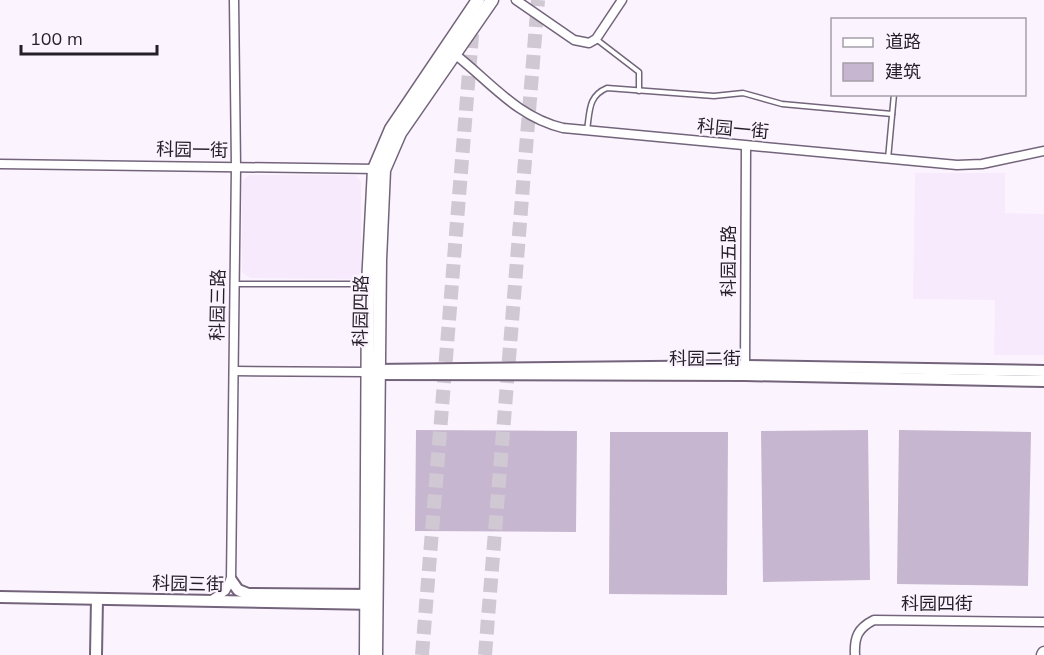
<svg xmlns="http://www.w3.org/2000/svg" width="1044" height="655" viewBox="0 0 1044 655" font-family="Mulish,'Noto Sans SC',sans-serif">
  <style>
    .built { fill: #f7eafd }
    .building { fill: #c6b6cf }
    .lines { fill: none; stroke-linecap: round; stroke-linejoin: round }
    .trunk-tunnel { stroke: #d0c9d3; stroke-width: 14; stroke-dasharray: 14 7; stroke-linecap: butt }
    .service-casing { stroke: #73647b; stroke-width: 7 }
    .minor-casing { stroke: #73647b; stroke-width: 11 }
    .tertiary-casing { stroke: #73647b; stroke-width: 14 }
    .secondary-casing { stroke: #73647b; stroke-width: 15 }
    .service { stroke: #fff; stroke-width: 4 }
    .minor { stroke: #fff; stroke-width: 8 }
    .tertiary { stroke: #fff; stroke-width: 10 }
    .secondary { stroke: #fff; stroke-width: 12 }
    .labels { text-anchor: middle; stroke-width: 4.5; stroke-linejoin: round; paint-order: stroke }
    .street-label { font-size: 18px; fill: #251f29; stroke: #fbf4fe }
  </style>
  <rect width="100%" height="100%" fill="#fbf4fe"/>
  <g class="built">
    <polygon points="915,173 1005,173 1005,213 1044,214 1044,355 994,355 995,300 913,299"/>
    <polygon points="249,175 355,175 361,181 361,272 354,279 250,278 242,272 242,181"/>
  </g>
  <g class="building">
    <polygon points="416,430 577,431 576,532 415,531"/>
    <polygon points="868,430 870,580 763,582 761,431"/>
    <polygon points="899,430 1031,432 1028,586 897,584"/>
    <polygon points="610,432 728,432 727,595 609,594"/>
  </g>
  <g class="lines">
    <g class="trunk-tunnel">
      <polyline points="422,655 473,23"/>
      <polyline points="485,655 538,0"/>
    </g>
    <g class="service-casing">
      <g id="service">
        <polyline points="596,39 639,72 639,91"/>
        <path d="M587 130C590 111 588 96 607 88L714 96 743 93 782 104 892 114"/>
        <polyline points="888,159 894,94"/>
        <polyline points="235,284 366,284"/>
      </g>
    </g>
    <g class="minor-casing">
      <g id="minor">
        <polyline points="516,0 574,40 589,43 596,39 622,0"/>
        <path d="M452 52C489 80 516 117 563 128L957 165 982 164 1044 151"/>
        <polyline points="0,164 378,169"/>
        <polyline points="234,371 367,372"/>
        <polyline points="745,372 746,147"/>
        <polyline points="210,601 225,591 231,580 236,167 234,0"/>
        <path d="M855 655C854 637 858 628 874 620L1044 622"/>
      </g>
    </g>
    <g class="tertiary-casing">
      <g id="tertiary">
        <polyline points="373,370 745,366 1044,371"/>
        <polyline points="373,374 745,375 1044,381"/>
        <polyline points="231,580 238,590 248,594 374,595"/>
        <polyline points="0,597 375,604"/>
        <polyline points="96,655 97,599"/>
      </g>
    </g>
    <g class="secondary-casing">
      <g id="secondary">
        <polyline points="366,655 368,284 374,169 391,129 478,0"/>
        <polyline points="376,655 380,260 384,170 400,133 492,0"/>
        <polyline points="1043,655 1044,653"/>
      </g>
    </g>
    <use href="#service" class="service"/>
    <use href="#minor" class="minor"/>
    <use href="#tertiary" class="tertiary"/>
    <use href="#secondary" class="secondary"/>
  </g>
  <g class="labels">
    <g class="street-label">
      <text transform="translate(733 129) rotate(5)" y="6">科园一街</text>
      <text transform="translate(192 150) rotate(1)" y="6">科园一街</text>
      <text transform="translate(729 261) rotate(-90)" y="6">科园五路</text>
      <text transform="translate(218 305) rotate(-89)" y="6">科园三路</text>
      <text transform="translate(361 311) rotate(-89)" y="6">科园四路</text>
      <text x="705" y="365">科园二街</text>
      <text transform="translate(188 584) rotate(1)" y="6">科园三街</text>
      <text x="937" y="610">科园四街</text>
    </g>
  </g>
  <rect x="831" y="18" width="195" height="78" fill="#fbf4fe" stroke="#a59fa9" stroke-width="1.5"/>
  <rect x="843" y="38" width="30" height="9" fill="#ffffff" stroke="#a59fa9" stroke-width="1.5"/>
  <text x="885" y="48" font-size="18" fill="#251f29">道路</text>
  <rect x="843" y="63" width="30" height="18" fill="#c6b6cf" stroke="#a59fa9" stroke-width="1.5"/>
  <text x="885" y="78" font-size="18" fill="#251f29">建筑</text>
  <path d="M21 45v9h136v-9" fill="none" stroke="#251f29" stroke-width="3"/>
  <text x="30" y="45" font-size="18" fill="#251f29" stroke="#fbf4fe" stroke-width="4.5" paint-order="stroke">100 m</text>
</svg>
